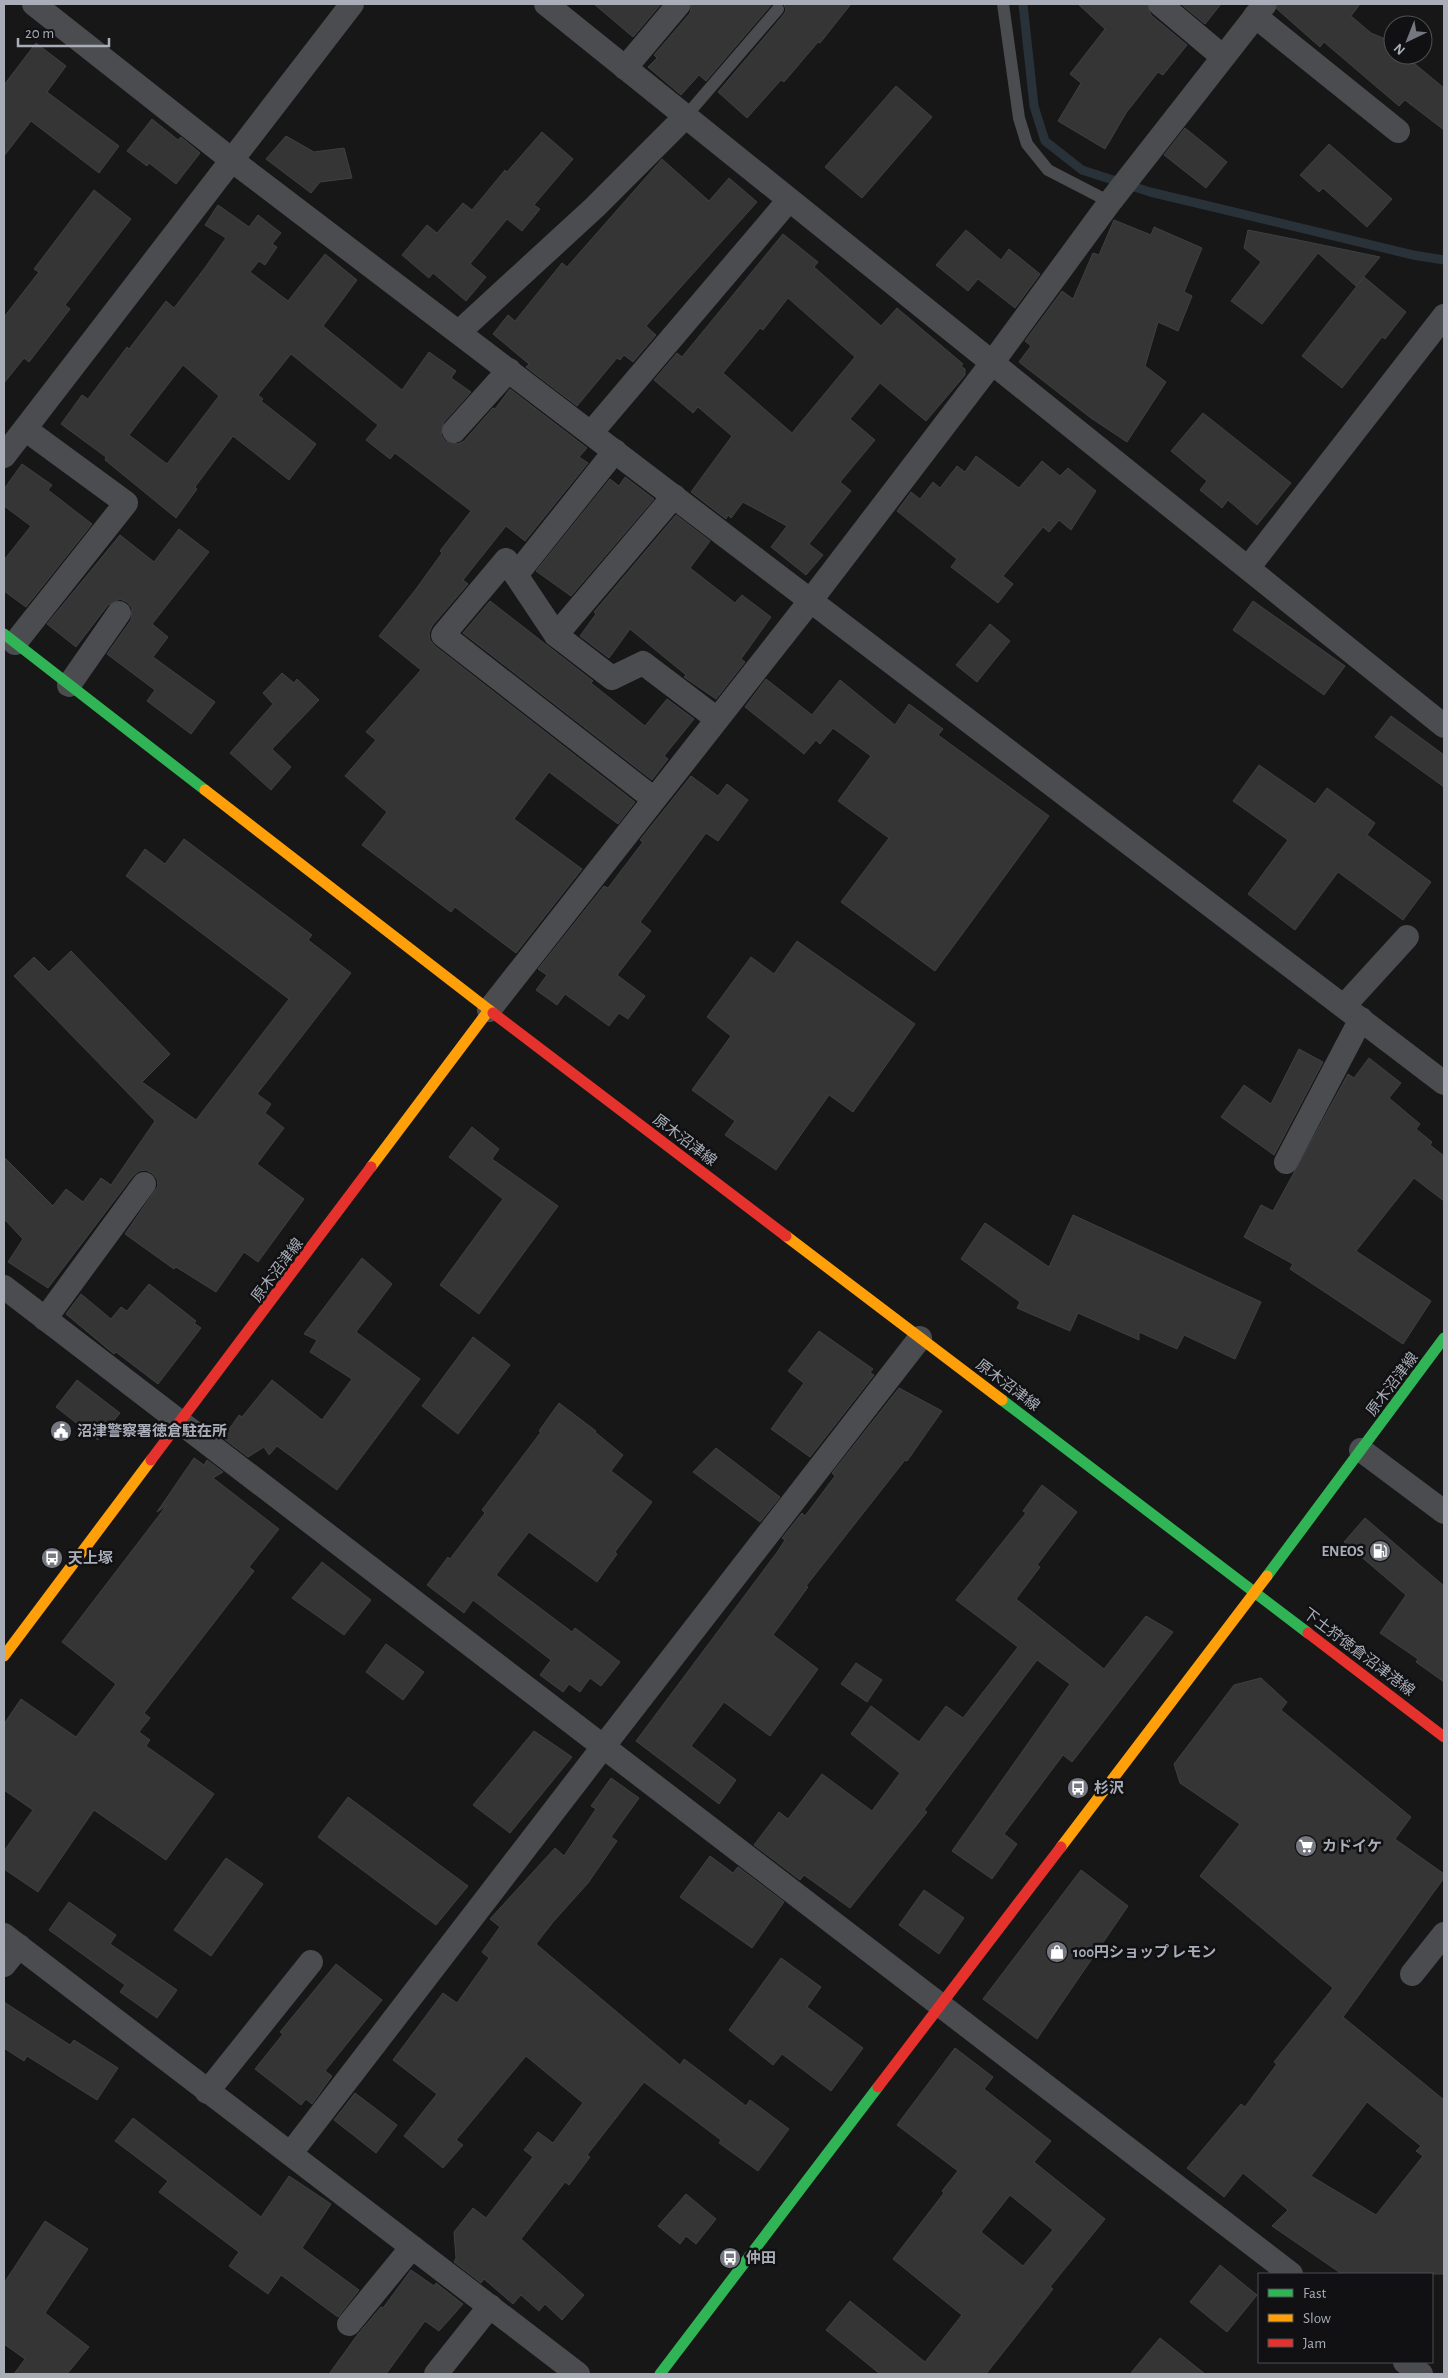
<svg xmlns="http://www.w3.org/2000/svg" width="1448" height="2378" viewBox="0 0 1448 2378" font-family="'Alegreya Sans','Noto Sans JP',sans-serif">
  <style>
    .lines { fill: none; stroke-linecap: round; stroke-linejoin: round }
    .stream { stroke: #2a3239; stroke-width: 9 }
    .building { fill: #353536; stroke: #3f4043; fill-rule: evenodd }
    .lane { stroke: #4b4c50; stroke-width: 12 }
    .street { stroke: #4b4c50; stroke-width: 24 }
    .fast { stroke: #30b455; stroke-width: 11 }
    .slow { stroke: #ff9f0a; stroke-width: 11 }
    .jam { stroke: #e5322d; stroke-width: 11 }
    .labels { text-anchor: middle; stroke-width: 5; stroke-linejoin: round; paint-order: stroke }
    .street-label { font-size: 15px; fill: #a8adb8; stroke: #111113 }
    .poi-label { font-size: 15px; font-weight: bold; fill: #a8adb8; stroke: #111113; text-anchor: start }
  </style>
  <rect width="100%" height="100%" fill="#171717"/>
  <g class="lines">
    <polyline class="stream" points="1023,4 1034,106 1045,141 1082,170 1150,192 1413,255 1444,260"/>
  </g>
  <g class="building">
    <polygon points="594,4 661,4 633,37"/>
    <polygon points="692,4 772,4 706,81 699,75 681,95 648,67 657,58 654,55 690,13"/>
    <polygon points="784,4 851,4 820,43 818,42 784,82 781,80 747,118 718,92 784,14 786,10"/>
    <polygon points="1078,4 1147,4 1151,15 1187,45 1163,75 1158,72 1126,113 1105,149 1058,121 1081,83 1070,74 1105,29"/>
    <polygon points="1181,4 1221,4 1205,24"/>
    <polygon points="1278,4 1360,4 1351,16 1371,33 1383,38 1393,47 1393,55 1404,55 1444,88 1444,130 1405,100 1399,106 1324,42 1320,47 1277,9"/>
    <polygon points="36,43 66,66 47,92 119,146 99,173 31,121 4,156 4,85"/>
    <polygon points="896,86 932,117 862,198 825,167"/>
    <polygon points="152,119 178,140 181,137 200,153 176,184 149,163 147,166 127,151"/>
    <polygon points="1185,128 1227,162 1206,188 1164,155"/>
    <polygon points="542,132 573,159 534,205 540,209 522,231 507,219 470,264 486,277 466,301 433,273 429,278 402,255 427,225 437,233 463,203 472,210 505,170 507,172"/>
    <polygon points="286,136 314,152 344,148 352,178 320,182 311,193 266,159"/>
    <polygon points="1329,144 1392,199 1367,227 1323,188 1319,192 1300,175"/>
    <polygon points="662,159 709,201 729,178 757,202 646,326 656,335 633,362 624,355 620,360 617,358 577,406 526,367 529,364 493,334 508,315 515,321 562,263 567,267"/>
    <polygon points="94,190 131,219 65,305 70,309 29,362 24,358 4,383 4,317 39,272 34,269"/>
    <path d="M218 205 249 227 258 215 281 233 272 244 277 247 265 265 259 261 250 272 288 301 325 254 357 280 323 326 402 390 429 352 456 371 451 378 471 392 444 422 441 435 445 441 458 444 464 441 493 408 495 409 510 389 587 448 579 457 588 463 525 541 506 526 463 580 468 584 432 626 429 633 430 640 435 646 635 802 618 824 549 772 514 819 582 869 516 953 455 907 451 912 362 845 387 812 345 776 376 740 366 732 421 670 379 636 416 589 442 553 440 551 471 511 395 453 390 459 366 440 378 425 291 354 258 395 263 399 261 401 316 444 289 480 233 436 195 487 197 489 176 518 105 460 106 457 61 424 82 395 88 399 127 347 129 349 166 301 174 308 204 269 226 238 205 225ZM183 365 219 396 167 464 129 435Z"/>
    <polygon points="1114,220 1151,235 1154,227 1202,248 1184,292 1192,296 1178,331 1158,322 1145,366 1166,382 1127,442 1091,418 1019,362 1031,346 1025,341 1062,291 1073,299 1093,253 1099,255"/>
    <polygon points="966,230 1001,260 1009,249 1040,274 1015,308 978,279 968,291 936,265"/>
    <polygon points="1248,230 1303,241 1380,257 1356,286 1318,253 1262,324 1231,301 1261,262 1244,248"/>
    <path d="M783 234 818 262 814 267 881 326 897 308 963 364 961 366 965 369V375L926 421 880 383 850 419 875 440 840 482 851 491 809 544 823 555 806 575 771 547 787 526 743 502 731 518 728 515 726 519 691 492 732 436 698 407 693 413 654 380 677 353 682 357ZM788 298 855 357 792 433 723 373 760 328 763 330Z"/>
    <polygon points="1364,277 1406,312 1385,339 1382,337 1342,388 1302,356"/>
    <polygon points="1203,413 1291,483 1257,525 1228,500 1222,508 1200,490 1207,481 1171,451"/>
    <polygon points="976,456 1019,488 1042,461 1060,476 1068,468 1096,491 1071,530 1059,520 1049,532 1043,527 1003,576 1013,584 998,603 951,567 957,559 897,511 911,492 920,499 933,482 940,488 957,466 965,472"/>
    <polygon points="22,464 52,485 48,490 92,524 26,607 4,591 4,560 31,526 4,506 4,489"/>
    <polygon points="625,477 654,499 571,596 536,571 610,479 619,486"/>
    <polygon points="676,515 710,541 690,568 735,603 742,595 771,617 741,659 745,662 716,699 684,677 686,675 630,629 609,658 580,636 596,614 594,612"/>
    <polygon points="179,529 209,552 152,624 168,637 153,657 215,702 191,734 147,701 155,690 107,654 131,620 132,608 127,602 120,599 108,605 76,647 47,624 120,535 154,562"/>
    <polygon points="490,601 593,681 591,683 645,726 667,699 694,719 664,756 668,759 652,780 463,633"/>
    <polygon points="1253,601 1345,666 1324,695 1233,630"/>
    <polygon points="990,624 1010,641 977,682 956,665"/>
    <polygon points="282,673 294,683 297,679 319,700 272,749 291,767 271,790 230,753 273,704 263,693"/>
    <polygon points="766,679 812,715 840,680 895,725 909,704 943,729 938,735 1049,816 935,971 841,902 889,838 838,801 871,756 833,728 820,744 816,740 804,754 745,707"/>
    <polygon points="1391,716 1444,755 1444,787 1375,737"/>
    <polygon points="1259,765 1315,804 1327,788 1375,823 1367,835 1431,882 1403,920 1338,872 1295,930 1248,894 1288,840 1233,801"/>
    <polygon points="691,776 718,796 727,784 748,800 718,841 706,833 640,922 651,931 617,975 645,996 628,1019 619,1013 609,1026 565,994 557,1005 536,990 547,975 538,969 604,886 608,888 643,842 640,840"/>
    <polygon points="184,839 312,935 308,940 351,973 257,1094 271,1104 265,1113 284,1128 257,1164 304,1199 258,1262 244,1252 216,1292 176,1267 174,1269 125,1234 158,1186 157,1179 152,1173 146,1170 139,1171 133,1176 48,1288 8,1262 23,1239 4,1219 4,1157 53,1206 66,1189 83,1202 101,1178 111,1185 155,1121 14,976 34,957 49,972 71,951 170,1054 142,1082 196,1120 289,999 126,876 145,849 165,864"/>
    <polygon points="797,941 915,1024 853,1112 829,1095 776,1170 725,1135 735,1121 692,1090 731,1036 707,1017 751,957 774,974"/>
    <polygon points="1299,1049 1323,1062 1274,1155 1221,1117 1244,1085 1271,1104"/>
    <polygon points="1369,1058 1401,1083 1389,1098 1420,1124 1416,1129 1432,1142 1430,1145 1444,1156 1444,1201 1414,1178 1356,1251 1431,1301 1403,1344 1290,1269 1293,1264 1244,1237 1261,1205 1273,1211 1348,1074 1354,1078"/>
    <polygon points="472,1127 499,1149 492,1159 558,1206 479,1314 440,1285 503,1199 449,1157"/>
    <polygon points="1073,1215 1261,1302 1235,1359 1184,1335 1177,1349 1139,1332 1139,1340 1078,1313 1070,1331 1017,1308 1020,1302 961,1259 985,1223 1049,1267"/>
    <polygon points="362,1258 392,1284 356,1332 420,1379 337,1490 277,1446 269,1455 264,1447 248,1457 223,1438 239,1415 242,1417 272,1380 322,1420 352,1379 310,1352 317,1340 304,1334"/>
    <polygon points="149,1284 196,1321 194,1323 201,1328 158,1384 116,1352 114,1354 66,1314 81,1294 111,1319 121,1307 127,1311"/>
    <polygon points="819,1331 873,1369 870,1373 874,1375 810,1457 771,1429 804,1383 788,1371"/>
    <polygon points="473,1337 510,1365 458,1434 422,1406"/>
    <polygon points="77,1380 120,1413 98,1440 56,1407"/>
    <polygon points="899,1388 942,1411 907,1461 905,1460 806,1586 808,1587 773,1635 818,1669 770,1736 724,1702 691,1746 736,1780 719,1804 636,1741 778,1551 785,1540 782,1538 802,1513 805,1516 835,1476 832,1473"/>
    <polygon points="559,1403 596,1431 595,1432 623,1455 611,1471 652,1502 615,1552 617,1554 597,1582 529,1532 496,1575 572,1632 575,1628 620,1662 601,1686 590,1678 580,1692 569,1684 563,1692 540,1675 551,1660 473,1600 464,1613 427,1585 448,1557 450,1559 485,1513 482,1510 541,1432 539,1431"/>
    <polygon points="716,1448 780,1497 760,1522 693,1472"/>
    <polygon points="194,1458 204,1465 207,1460 223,1472 213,1478 279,1529 249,1567 254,1571 144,1713 150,1718 139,1732 150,1740 146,1746 214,1794 166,1860 94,1810 38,1892 4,1869 4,1851 33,1810 4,1790 4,1724 21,1699 76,1737 116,1684 62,1642 167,1505 157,1512"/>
    <polygon points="1042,1485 1077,1512 1037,1565 1040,1567 1016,1599 1104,1669 1146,1616 1173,1632 1072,1762 1063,1755 1004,1834 1017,1844 992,1879 952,1851 1070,1684 1037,1660 924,1810 927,1812 850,1908 804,1875 800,1880 754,1845 779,1812 788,1819 822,1774 872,1811 900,1773 851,1734 871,1706 919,1742 946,1706 963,1718 1018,1647 956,1600 1026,1513 1023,1511"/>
    <polygon points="1365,1518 1444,1586 1444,1682 1416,1662 1418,1659 1380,1633 1406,1595 1344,1542"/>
    <polygon points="322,1562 371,1600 344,1635 292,1598"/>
    <polygon points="386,1644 424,1672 403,1700 366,1672"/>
    <polygon points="856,1663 882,1680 867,1702 841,1684"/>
    <path d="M1261 1678 1287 1702 1281 1710 1411 1817 1395 1839 1444 1874V1878L1343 2017 1444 2100V2274H1342L1272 2226 1288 2210 1243 2173 1224 2197 1187 2168 1241 2104 1245 2107 1277 2064 1274 2062 1333 1988 1200 1876 1240 1824 1180 1783 1174 1764 1234 1685ZM1367 2102 1421 2146 1416 2151 1423 2156 1376 2215 1311 2176Z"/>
    <polygon points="534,1731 572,1757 510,1833 473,1805"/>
    <polygon points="611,1778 639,1798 611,1837 617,1841 588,1883 553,1922 536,1944 680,2065 684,2059 746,2106 750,2100 789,2129 758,2171 719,2143 721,2140 644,2082 587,2155 590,2157 569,2185 565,2182 521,2239 584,2295 562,2320 545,2304 539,2311 521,2295 513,2304 484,2279 481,2283 454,2262 456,2258 454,2232 473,2208 486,2218 533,2157 524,2150 538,2132 553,2143 583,2103 526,2056 456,2140 463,2145 443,2168 404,2136 437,2094 393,2060 443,1993 457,2003 489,1958 482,1952 500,1927 490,1919 555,1848 564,1856 596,1809 591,1806"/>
    <polygon points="348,1797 468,1886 436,1925 318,1837"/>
    <polygon points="710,1856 733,1873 738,1867 784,1902 752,1948 680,1897"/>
    <polygon points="226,1858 263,1884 211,1956 174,1930"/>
    <polygon points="1081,1870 1128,1906 1037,2039 983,1999"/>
    <polygon points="924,1890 964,1918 939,1954 899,1925"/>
    <polygon points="69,1902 116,1935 110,1944 177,1990 157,2018 120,1992 125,1985 49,1930"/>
    <polygon points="781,1958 821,1987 807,2007 863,2048 831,2091 782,2054 773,2065 729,2030"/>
    <polygon points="336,1964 382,2000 325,2071 332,2076 312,2104 306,2099 301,2105 255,2069 283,2034 280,2032"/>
    <polygon points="4,2002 70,2045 74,2040 118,2068 97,2100 27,2056 24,2061 4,2048"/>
    <path d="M955 2048 993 2077 984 2089 1051 2141 1034 2162 1105 2219 1050 2287 1053 2289 986 2374H880L826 2330 850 2301 925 2362 962 2315 893 2259 944 2193 942 2191 958 2171 897 2125ZM1010 2195 1053 2230 1023 2266 981 2232Z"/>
    <polygon points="355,2093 397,2125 376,2153 334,2120"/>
    <polygon points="133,2118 261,2217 289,2176 331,2204 302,2248 359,2290 338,2317 281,2275 268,2294 229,2266 239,2252 159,2192 168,2181 115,2141"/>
    <polygon points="686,2194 716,2219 696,2244 686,2236 680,2244 658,2226"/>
    <polygon points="45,2221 88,2249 45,2313 89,2347 67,2374 14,2374 25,2359 4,2344 4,2283"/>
    <polygon points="1220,2265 1257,2295 1227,2332 1190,2302"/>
    <polygon points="411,2270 434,2286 436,2283 463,2304 439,2331 425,2321 386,2374 329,2374 358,2334 381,2307 383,2308"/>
    <polygon points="1160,2338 1205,2374 1130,2374"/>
  </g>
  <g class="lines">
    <g class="lane">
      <polyline points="1003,4 1019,118 1027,144 1048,170 1110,202"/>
      <polyline points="686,116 778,9"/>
    </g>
    <g class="street">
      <polyline points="34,4 233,161 1444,1083"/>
      <polyline points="546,4 1444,726"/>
      <polyline points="1160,4 1223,57"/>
      <polyline points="1255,16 1398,131"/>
      <polyline points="625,68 679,4"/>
      <polyline points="459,332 595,207 686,116"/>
      <polyline points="454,431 509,370"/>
      <polyline points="591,433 789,200"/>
      <polyline points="4,456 352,4"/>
      <polyline points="1248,568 1444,316"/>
      <polyline points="516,575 615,451"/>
      <polyline points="556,635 674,496"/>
      <polyline points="15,643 126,503 25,429"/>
      <polyline points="69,685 119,613"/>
      <polyline points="654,799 443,635 506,560 556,635 612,678 643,663 717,719"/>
      <polyline points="1344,1006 1407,937"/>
      <polyline points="489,1010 811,600 992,363 1110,202 1265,4"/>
      <polyline points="1286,1162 1361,1019"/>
      <polyline points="4,1287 1291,2274"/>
      <polyline points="45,1319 144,1184"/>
      <polyline points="1361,1450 1444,1512"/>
      <polyline points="4,1935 578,2374"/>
      <polyline points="4,1965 19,1946"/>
      <polyline points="1412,1974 1444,1934"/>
      <polyline points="207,2092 311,1962"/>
      <polyline points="291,2153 603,1747 920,1338"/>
      <polyline points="349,2324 412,2247"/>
      <polyline points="1405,2362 1421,2374"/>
      <polyline points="436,2374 490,2306"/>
    </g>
    <g class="fast">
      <polyline points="4,634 205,790"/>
      <polyline points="1002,1400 1308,1633"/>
      <polyline points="1267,1576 1444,1338"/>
      <polyline points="660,2374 878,2087"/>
    </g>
    <g class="slow">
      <polyline points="205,790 493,1013"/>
      <polyline points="371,1167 489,1010"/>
      <polyline points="786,1236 1002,1400"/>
      <polyline points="4,1656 151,1460"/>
      <polyline points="1061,1847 1267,1576"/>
    </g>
    <g class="jam">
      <polyline points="493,1013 786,1236"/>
      <polyline points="151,1460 371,1167"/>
      <polyline points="1308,1633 1444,1737"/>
      <polyline points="878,2087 1061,1847"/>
    </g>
  </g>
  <defs>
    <g id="civic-disc" transform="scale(1.125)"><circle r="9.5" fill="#757880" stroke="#111113"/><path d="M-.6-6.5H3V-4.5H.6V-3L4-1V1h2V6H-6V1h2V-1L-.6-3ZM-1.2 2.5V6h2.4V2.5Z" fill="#fff"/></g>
    <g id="fuel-disc" transform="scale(1.125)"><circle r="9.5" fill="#757880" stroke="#111113"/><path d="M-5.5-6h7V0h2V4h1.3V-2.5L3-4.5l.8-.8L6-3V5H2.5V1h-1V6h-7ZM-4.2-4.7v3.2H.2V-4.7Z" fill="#fff"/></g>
    <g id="bus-disc" transform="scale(1.125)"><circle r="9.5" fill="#757880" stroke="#111113"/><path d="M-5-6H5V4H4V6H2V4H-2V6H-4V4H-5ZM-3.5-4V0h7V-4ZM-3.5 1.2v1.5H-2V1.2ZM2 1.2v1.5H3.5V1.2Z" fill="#fff"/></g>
    <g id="supermarket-disc" transform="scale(1.125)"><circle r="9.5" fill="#757880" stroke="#111113"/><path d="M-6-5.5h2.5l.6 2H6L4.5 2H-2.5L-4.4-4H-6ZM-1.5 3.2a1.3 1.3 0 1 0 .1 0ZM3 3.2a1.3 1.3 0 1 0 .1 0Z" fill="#fff"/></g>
    <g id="shop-disc" transform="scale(1.125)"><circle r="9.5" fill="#757880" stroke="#111113"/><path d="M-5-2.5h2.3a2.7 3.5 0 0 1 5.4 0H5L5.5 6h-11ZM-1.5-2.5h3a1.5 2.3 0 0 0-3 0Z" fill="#fff"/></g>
  </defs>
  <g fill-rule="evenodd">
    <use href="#civic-disc" x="61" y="1431"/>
    <use href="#fuel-disc" x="1380" y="1551"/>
    <use href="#bus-disc" x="52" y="1558"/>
    <use href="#bus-disc" x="1078" y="1788"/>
    <use href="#supermarket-disc" x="1306" y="1846"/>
    <use href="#shop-disc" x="1057" y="1952"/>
    <use href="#bus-disc" x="730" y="2258"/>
  </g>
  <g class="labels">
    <g class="street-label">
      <text transform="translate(685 1140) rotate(37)" y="5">原木沼津線</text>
      <text transform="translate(277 1270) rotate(-53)" y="5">原木沼津線</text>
      <text transform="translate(1392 1384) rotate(-53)" y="5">原木沼津線</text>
      <text transform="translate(1008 1385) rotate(37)" y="5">原木沼津線</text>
      <text transform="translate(1359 1652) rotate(37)" y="5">下土狩徳倉沼津港線</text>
    </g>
    <g class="poi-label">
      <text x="77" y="1436">沼津警察署徳倉駐在所</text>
      <text x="1364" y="1556" text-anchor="end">ENEOS</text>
      <text x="68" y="1563">天上塚</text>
      <text x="1094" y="1793">杉沢</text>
      <text x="1322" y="1851">カドイケ</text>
      <text x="1073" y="1957">100円ショップ レモン</text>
      <text x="746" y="2263">仲田</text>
    </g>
  </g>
  <rect width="1448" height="2378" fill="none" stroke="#a8adb8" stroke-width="10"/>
  <rect x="1258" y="2273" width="175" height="90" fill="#111113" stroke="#4d4f55"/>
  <rect x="1268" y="2289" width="25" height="8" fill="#30b455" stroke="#4d4f55"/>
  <text x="1303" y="2298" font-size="15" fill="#a8adb8">Fast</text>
  <rect x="1268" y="2314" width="25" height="8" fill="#ff9f0a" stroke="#4d4f55"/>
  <text x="1303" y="2323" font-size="15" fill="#a8adb8">Slow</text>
  <rect x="1268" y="2339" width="25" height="8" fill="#e5322d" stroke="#4d4f55"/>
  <text x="1303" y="2348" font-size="15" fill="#a8adb8">Jam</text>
  <g transform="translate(1408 40) rotate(223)"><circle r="24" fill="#111113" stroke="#4d4f55"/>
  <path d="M0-4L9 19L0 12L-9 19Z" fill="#757880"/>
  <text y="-8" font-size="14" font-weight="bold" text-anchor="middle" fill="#a8adb8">N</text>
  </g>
  <path d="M18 38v8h91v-8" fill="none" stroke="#a8adb8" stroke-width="2.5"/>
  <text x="25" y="38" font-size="15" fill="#a8adb8" stroke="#111113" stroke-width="4" paint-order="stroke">20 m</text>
</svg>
